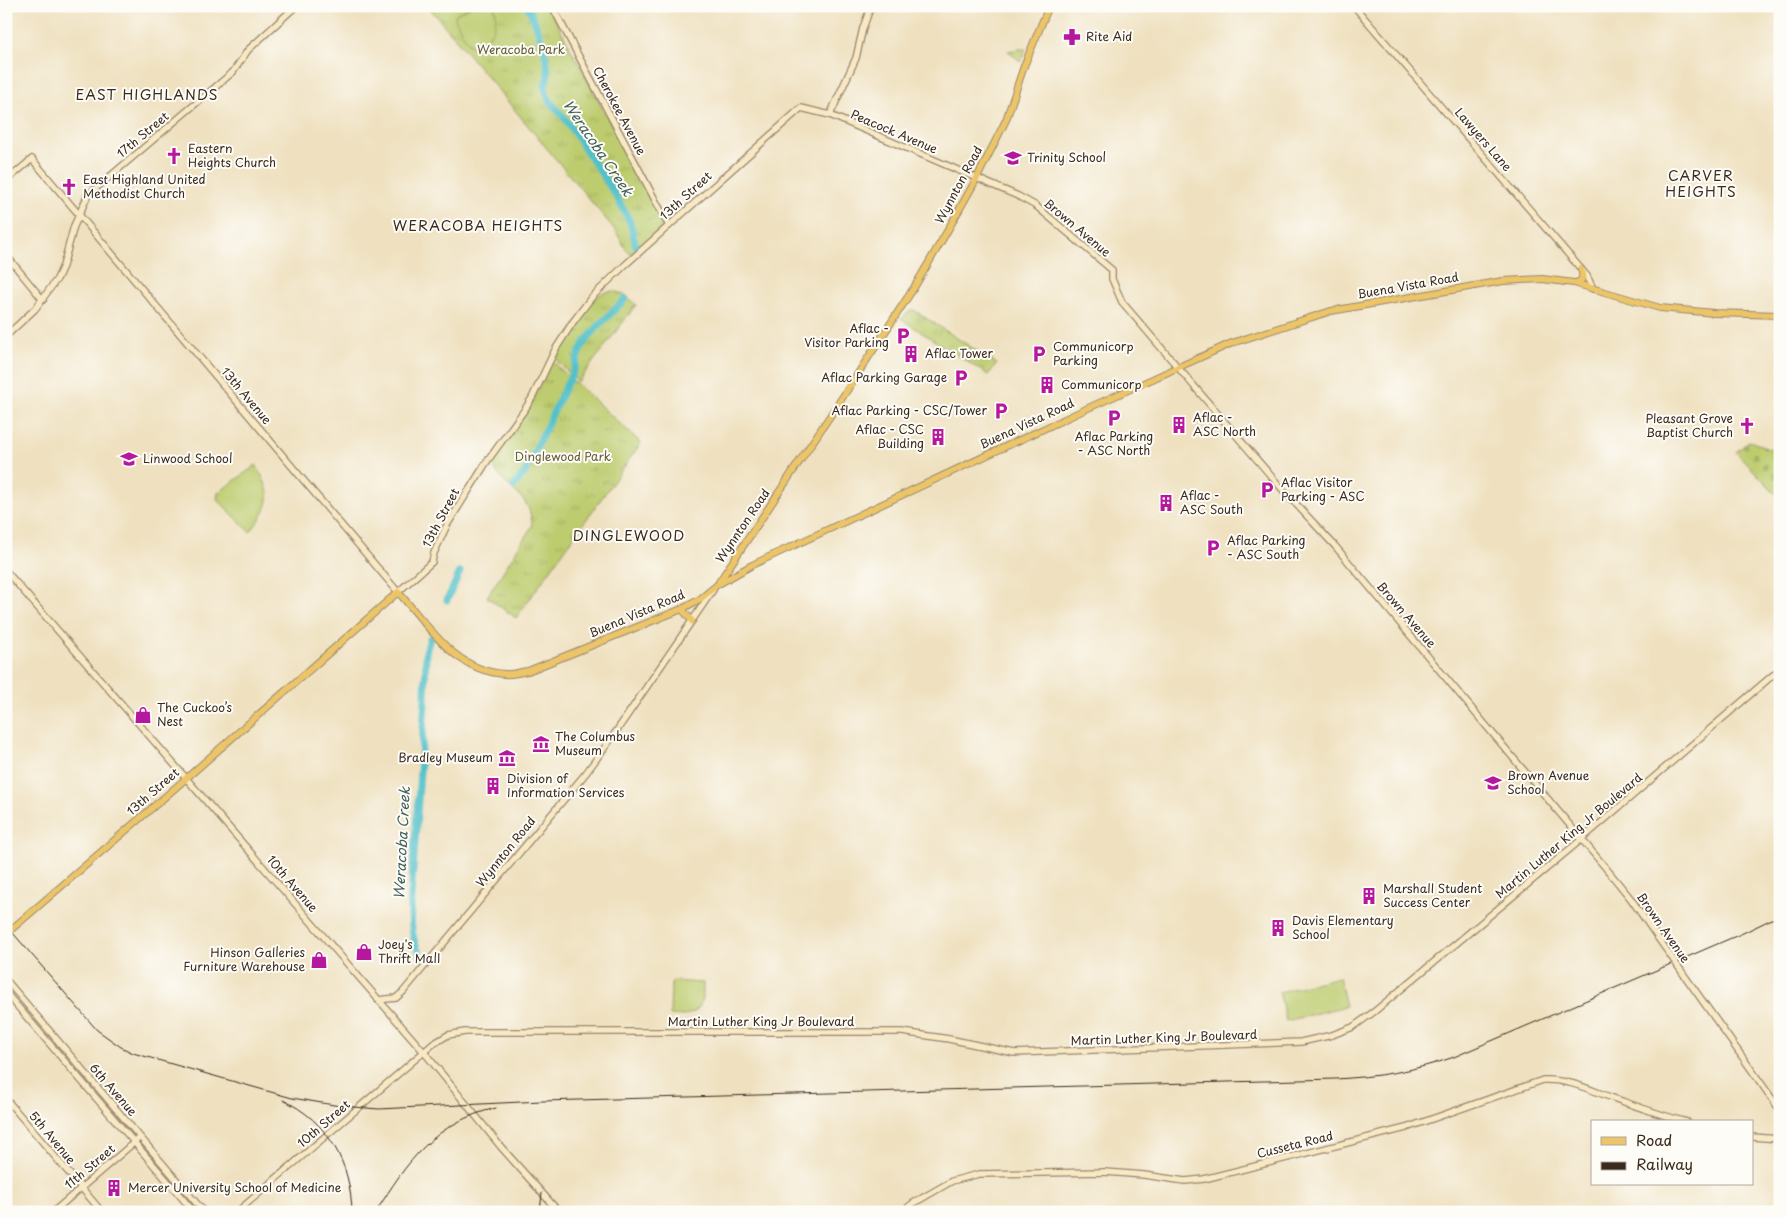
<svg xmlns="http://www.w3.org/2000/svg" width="1786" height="1218" viewBox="0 0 1786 1218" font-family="'Playpen Sans',sans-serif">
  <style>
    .grass { fill: url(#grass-tufts); stroke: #7c7b46 }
    .cemetery { fill: url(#cemetery-stones); stroke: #7c7b46 }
    .pitch { fill: #bdcc6e; stroke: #7c7b46 }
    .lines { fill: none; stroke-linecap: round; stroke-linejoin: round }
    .river { stroke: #53c1ca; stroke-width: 7 }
    .secondary-casing { stroke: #95866f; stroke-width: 8 }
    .primary-casing { stroke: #95866f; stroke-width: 8 }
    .secondary { stroke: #f8e8c3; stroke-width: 5.5 }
    .primary { stroke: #edc569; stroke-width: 6 }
    .rail { stroke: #3b2a1e; stroke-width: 1 }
    .secondary-bridge-casing { stroke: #95866f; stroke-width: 8; stroke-linecap: butt }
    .primary-bridge-casing { stroke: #95866f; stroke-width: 8; stroke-linecap: butt }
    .secondary-bridge { stroke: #f8e8c3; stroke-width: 5.5 }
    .primary-bridge { stroke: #edc569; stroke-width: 6 }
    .labels { text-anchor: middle; stroke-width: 4; stroke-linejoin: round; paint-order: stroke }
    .poi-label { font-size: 12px; fill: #3b2a1e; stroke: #fdfcf7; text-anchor: start }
    .park-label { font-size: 12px; fill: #625b36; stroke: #fdfcf7 }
    .street-label { font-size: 12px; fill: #3b2a1e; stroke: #fdfcf7 }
    .neighbourhood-label { font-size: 14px; letter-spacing: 1px; fill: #3b2a1e; stroke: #fdfcf7 }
    .water-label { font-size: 14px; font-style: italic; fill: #435f5a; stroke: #fdfcf7 }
  </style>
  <defs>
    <pattern id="grass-tufts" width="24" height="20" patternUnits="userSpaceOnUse" patternTransform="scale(1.25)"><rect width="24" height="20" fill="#bdcc6e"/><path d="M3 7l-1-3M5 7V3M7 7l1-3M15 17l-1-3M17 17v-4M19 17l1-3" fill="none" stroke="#a3af5f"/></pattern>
    <pattern id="cemetery-stones" width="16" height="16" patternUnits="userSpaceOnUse" patternTransform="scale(1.25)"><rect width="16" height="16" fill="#bdcc6e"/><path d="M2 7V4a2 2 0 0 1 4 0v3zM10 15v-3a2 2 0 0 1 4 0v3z" fill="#a3af5f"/></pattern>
  </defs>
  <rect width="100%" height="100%" fill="#fdfcf7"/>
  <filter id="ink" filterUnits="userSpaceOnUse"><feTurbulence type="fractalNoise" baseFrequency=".02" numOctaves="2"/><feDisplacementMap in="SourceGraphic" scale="10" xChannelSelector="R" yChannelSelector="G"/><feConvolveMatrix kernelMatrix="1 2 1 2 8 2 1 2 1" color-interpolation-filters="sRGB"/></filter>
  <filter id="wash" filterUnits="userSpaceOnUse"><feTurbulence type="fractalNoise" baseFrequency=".0096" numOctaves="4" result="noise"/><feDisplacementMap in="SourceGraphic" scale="20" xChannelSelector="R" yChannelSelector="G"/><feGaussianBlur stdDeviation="1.12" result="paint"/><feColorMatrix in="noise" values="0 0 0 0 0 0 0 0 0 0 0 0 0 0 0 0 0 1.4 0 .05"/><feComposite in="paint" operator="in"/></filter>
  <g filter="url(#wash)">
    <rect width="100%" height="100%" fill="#efe1c0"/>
    <g class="grass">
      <polygon points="428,6 548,6 662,220 661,228 635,253 630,253 627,251 615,230"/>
      <polygon points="1019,49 1026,49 1021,62 1008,51"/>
      <path d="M613 291 626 295 636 305 578 382 556 360C566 340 580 311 598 296 602 292 608 292 613 291Z"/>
      <polygon points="912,309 997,364 988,375 901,319"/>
      <path d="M552 361 641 443 516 618 487 597 532 526C531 499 517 496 501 478 497 474 494 467 490 462L525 414Z"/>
    </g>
    <polygon class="cemetery" points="1749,441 1780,452 1780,498 1736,452"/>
    <g class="pitch">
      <path d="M472 6H494C500 26 489 39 474 50L463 35 455 18 456 14Z"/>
      <path d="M256 465C274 496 272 505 250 532L217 499 218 493Z"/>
      <polygon points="1339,977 1346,1006 1286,1021 1279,992"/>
      <polygon points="673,981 703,983 703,999 696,1011 684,1016 670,1015 671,984"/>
    </g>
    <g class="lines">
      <g class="river">
        <path d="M527 6C536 21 548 57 548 74 548 78 545 82 545 86 545 98 556 109 563 116L615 194 630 222 636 246"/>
        <path d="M514 486 525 472 567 383C577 370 575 359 582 347 593 329 611 314 625 299"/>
        <polyline points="447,600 460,572"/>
        <path d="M423 959C410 940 411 919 411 898L425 702 426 652 430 638"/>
      </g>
    </g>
  </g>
  <g filter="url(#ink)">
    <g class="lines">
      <g class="secondary-casing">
        <g id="secondary">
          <polyline points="552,6 669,226"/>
          <polyline points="1354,6 1587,276 1593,289"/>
          <polyline points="830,115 856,58 863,28 871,6"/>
          <polyline points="6,181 32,159 398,592 432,562 434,553 447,525 486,463 525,409 532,398 555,350 573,322 591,298 625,265 801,108 830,115 1018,196 1036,206 1112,270 1112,279 1122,302 1283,490 1335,546 1605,867 1631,899 1658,938"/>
          <polyline points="6,255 43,300"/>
          <polyline points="6,336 35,309 57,279 63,266 74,226 88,195 233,72 248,50 296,6"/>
          <polyline points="6,571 424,1052 501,1147 559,1212"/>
          <polyline points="1682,972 1780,1110"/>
          <polyline points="6,980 204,1212"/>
          <polyline points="6,993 194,1212"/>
          <polyline points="378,1000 396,998 403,992 586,773 611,739 713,590"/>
          <polyline points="6,1099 102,1212"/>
          <polyline points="1752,1137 1780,1139"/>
          <polyline points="53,1212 137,1140"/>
          <polyline points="237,1212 433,1044 448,1035 465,1032 902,1032 949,1039 1014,1053 1301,1042 1332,1035 1353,1027 1375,1011 1582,839 1780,669"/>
          <path d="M902 1212 912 1204 952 1181 979 1174 1105 1172 1144 1175 1185 1181 1204 1179 1406 1128 1543 1080C1569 1079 1590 1090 1613 1098 1636 1106 1663 1116 1687 1122"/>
        </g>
      </g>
      <g class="primary-casing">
        <g id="primary">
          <path d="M1576 283C1584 280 1583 277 1581 269"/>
          <polyline points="719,582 842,398 915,286 945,235 977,178 1006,120 1024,66 1049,6"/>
          <polyline points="682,609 692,621"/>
          <path d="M174 789 398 592C429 626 454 671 505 674 512 675 520 672 528 671L682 609 700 599 717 585 752 565 1086 409 1232 343 1331 311 1503 281 1542 279 1574 283 1660 308 1714 313 1780 315"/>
          <polyline points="6,1211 7,1212"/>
        </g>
      </g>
      <use href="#secondary" class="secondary"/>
      <use href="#primary" class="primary"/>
      <g class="rail">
        <path d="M6 925 97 1030 121 1047 133 1053 292 1098 340 1106 379 1109 542 1101 1335 1079C1376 1077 1415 1071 1454 1057L1743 933 1780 915"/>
        <path d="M283 1100C328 1121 351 1163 352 1212"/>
        <path d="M376 1212C407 1161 435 1122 496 1108"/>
        <polyline points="540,1212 542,1193"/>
      </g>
      <g class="secondary-bridge-casing">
        <polyline id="secondary-bridge" points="1658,938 1682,972"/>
      </g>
      <g class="primary-bridge-casing">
        <polyline id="primary-bridge" points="6,934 174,789"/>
      </g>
      <use href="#secondary-bridge" class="secondary-bridge"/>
      <use href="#primary-bridge" class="primary-bridge"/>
    </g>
  </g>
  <defs>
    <g id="pharmacy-bare" transform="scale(1.35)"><path d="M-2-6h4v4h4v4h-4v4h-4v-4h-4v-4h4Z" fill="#b5179e" stroke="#fdfcf7" stroke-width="2.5" paint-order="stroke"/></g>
    <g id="church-bare" transform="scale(1.35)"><path d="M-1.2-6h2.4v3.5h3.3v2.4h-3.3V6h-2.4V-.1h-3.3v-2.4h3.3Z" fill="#b5179e" stroke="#fdfcf7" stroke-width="2.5" paint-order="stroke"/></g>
    <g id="school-bare" transform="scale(1.35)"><path d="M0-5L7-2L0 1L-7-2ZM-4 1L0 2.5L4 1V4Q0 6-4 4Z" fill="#b5179e" stroke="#fdfcf7" stroke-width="2.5" paint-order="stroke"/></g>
    <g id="parking-bare" transform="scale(1.35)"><path d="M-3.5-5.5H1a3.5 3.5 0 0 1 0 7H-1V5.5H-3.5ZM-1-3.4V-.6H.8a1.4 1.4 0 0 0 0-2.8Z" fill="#b5179e" stroke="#fdfcf7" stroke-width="2.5" paint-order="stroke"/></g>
    <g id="building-bare" transform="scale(1.35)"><path d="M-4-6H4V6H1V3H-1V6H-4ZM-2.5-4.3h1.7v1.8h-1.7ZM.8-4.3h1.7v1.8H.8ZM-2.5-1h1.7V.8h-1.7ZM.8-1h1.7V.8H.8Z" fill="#b5179e" stroke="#fdfcf7" stroke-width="2.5" paint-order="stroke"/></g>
    <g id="shop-bare" transform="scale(1.35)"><path d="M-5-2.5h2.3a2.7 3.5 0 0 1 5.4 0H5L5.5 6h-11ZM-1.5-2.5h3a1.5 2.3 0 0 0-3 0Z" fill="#b5179e" stroke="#fdfcf7" stroke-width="2.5" paint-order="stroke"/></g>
    <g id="museum-bare" transform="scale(1.35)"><path d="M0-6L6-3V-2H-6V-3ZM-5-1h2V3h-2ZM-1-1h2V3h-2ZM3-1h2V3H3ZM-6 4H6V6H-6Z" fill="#b5179e" stroke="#fdfcf7" stroke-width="2.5" paint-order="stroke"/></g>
  </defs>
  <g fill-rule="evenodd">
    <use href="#pharmacy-bare" x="1072" y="37"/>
    <use href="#church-bare" x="174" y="156"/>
    <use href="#school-bare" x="1013" y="158"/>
    <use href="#church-bare" x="69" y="187"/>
    <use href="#parking-bare" x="903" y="336"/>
    <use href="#building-bare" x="911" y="354"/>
    <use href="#parking-bare" x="1039" y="354"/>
    <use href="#parking-bare" x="961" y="378"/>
    <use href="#building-bare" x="1047" y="385"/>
    <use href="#parking-bare" x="1001" y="411"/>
    <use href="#parking-bare" x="1114" y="418"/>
    <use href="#building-bare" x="1179" y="425"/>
    <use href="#church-bare" x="1747" y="426"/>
    <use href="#building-bare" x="938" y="437"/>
    <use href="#school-bare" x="129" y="459"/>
    <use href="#parking-bare" x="1267" y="490"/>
    <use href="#building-bare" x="1166" y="503"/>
    <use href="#parking-bare" x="1213" y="548"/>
    <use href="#shop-bare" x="143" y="715"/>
    <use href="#museum-bare" x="541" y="744"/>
    <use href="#museum-bare" x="507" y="758"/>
    <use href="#school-bare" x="1493" y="783"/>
    <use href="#building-bare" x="493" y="786"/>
    <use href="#building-bare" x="1369" y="896"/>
    <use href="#building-bare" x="1278" y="928"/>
    <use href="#shop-bare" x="364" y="952"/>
    <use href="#shop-bare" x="319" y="960"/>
    <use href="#building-bare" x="114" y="1188"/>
  </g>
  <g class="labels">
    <g class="poi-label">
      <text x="1086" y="41">Rite Aid</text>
      <text x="188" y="153">Eastern<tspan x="188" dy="14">Heights Church</tspan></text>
      <text x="1027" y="162">Trinity School</text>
      <text x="83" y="184">East Highland United<tspan x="83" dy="14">Methodist Church</tspan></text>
      <text x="889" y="333" text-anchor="end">Aflac -<tspan x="889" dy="14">Visitor Parking</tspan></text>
      <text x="1053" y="351">Communicorp<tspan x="1053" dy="14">Parking</tspan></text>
      <text x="925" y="358">Aflac Tower</text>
      <text x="947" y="382" text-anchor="end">Aflac Parking Garage</text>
      <text x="1061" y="389">Communicorp</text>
      <text x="987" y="415" text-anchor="end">Aflac Parking - CSC/Tower</text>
      <text x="1193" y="422">Aflac -<tspan x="1193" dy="14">ASC North</tspan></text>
      <text x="1733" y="423" text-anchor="end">Pleasant Grove<tspan x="1733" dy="14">Baptist Church</tspan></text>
      <text x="924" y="434" text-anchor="end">Aflac - CSC<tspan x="924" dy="14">Building</tspan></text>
      <text x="1114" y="441" text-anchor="middle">Aflac Parking<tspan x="1114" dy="14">- ASC North</tspan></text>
      <text x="143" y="463">Linwood School</text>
      <text x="1281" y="487">Aflac Visitor<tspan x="1281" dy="14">Parking - ASC</tspan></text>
      <text x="1180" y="500">Aflac -<tspan x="1180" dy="14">ASC South</tspan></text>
      <text x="1227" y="545">Aflac Parking<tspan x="1227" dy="14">- ASC South</tspan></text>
      <text x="157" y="712">The Cuckoo’s<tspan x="157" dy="14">Nest</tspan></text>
      <text x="555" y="741">The Columbus<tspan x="555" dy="14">Museum</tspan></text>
      <text x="493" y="762" text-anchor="end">Bradley Museum</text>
      <text x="1507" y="780">Brown Avenue<tspan x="1507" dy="14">School</tspan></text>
      <text x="507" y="783">Division of<tspan x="507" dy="14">Information Services</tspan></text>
      <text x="1383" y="893">Marshall Student<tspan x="1383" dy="14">Success Center</tspan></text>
      <text x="1292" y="925">Davis Elementary<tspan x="1292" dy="14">School</tspan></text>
      <text x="378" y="949">Joey's<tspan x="378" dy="14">Thrift Mall</tspan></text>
      <text x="305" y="957" text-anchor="end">Hinson Galleries<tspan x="305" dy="14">Furniture Warehouse</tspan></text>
      <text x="128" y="1192">Mercer University School of Medicine</text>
    </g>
    <g class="park-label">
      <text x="521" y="54">Weracoba Park</text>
      <text x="563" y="461">Dinglewood Park</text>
    </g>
    <g class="street-label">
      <text transform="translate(619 111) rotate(62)" y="4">Cherokee Avenue</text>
      <text transform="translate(894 132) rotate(23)" y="4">Peacock Avenue</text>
      <text transform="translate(143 135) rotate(-40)" y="4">17th Street</text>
      <text transform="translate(1483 140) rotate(49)" y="4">Lawyers Lane</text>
      <text transform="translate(959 185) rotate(-62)" y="4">Wynnton Road</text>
      <text transform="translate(686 196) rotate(-42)" y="4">13th Street</text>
      <text transform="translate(1077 228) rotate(40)" y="4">Brown Avenue</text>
      <text transform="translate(1408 286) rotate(-10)" y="4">Buena Vista Road</text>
      <text transform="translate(246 396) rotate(50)" y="4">13th Avenue</text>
      <text transform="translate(1027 424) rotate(-25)" y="4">Buena Vista Road</text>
      <text transform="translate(441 518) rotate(-62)" y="4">13th Street</text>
      <text transform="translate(743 526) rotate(-56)" y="4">Wynnton Road</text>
      <text transform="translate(637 614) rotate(-23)" y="4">Buena Vista Road</text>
      <text transform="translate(1406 615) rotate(49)" y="4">Brown Avenue</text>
      <text transform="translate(153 792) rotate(-41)" y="4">13th Street</text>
      <text transform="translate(1569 836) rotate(-40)" y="4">Martin Luther King Jr Boulevard</text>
      <text transform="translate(506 852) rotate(-51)" y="4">Wynnton Road</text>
      <text transform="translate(292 884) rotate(49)" y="4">10th Avenue</text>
      <text transform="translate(1663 928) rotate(55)" y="4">Brown Avenue</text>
      <text x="761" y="1026">Martin Luther King Jr Boulevard</text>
      <text transform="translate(1164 1038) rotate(-2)" y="4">Martin Luther King Jr Boulevard</text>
      <text transform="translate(113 1090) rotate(49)" y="4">6th Avenue</text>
      <text transform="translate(324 1124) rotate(-41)" y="4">10th Street</text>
      <text transform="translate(52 1138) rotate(50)" y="4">5th Avenue</text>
      <text transform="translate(1295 1145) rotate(-14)" y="4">Cusseta Road</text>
      <text transform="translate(90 1167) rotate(-40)" y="4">11th Street</text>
    </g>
    <g class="neighbourhood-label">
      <text x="147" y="100">EAST HIGHLANDS</text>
      <text x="1701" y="181">CARVER<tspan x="1701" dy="16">HEIGHTS</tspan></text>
      <text x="478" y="231">WERACOBA HEIGHTS</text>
      <text x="629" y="541">DINGLEWOOD</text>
    </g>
    <g class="water-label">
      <text transform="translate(598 148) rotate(56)" y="5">Weracoba Creek</text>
      <text transform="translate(402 843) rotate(-87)" y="5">Weracoba Creek</text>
    </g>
  </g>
  <rect width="1786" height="1218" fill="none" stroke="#fdfcf7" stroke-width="25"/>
  <rect x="1591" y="1120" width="162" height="65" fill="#fdfcf7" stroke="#afa8a0"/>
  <rect x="1601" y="1137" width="25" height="8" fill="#edc569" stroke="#afa8a0"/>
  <text x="1636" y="1146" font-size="15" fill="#3b2a1e">Road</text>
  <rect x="1601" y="1162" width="25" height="8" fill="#3b2a1e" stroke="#afa8a0"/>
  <text x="1636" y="1170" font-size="15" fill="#3b2a1e">Railway</text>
</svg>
